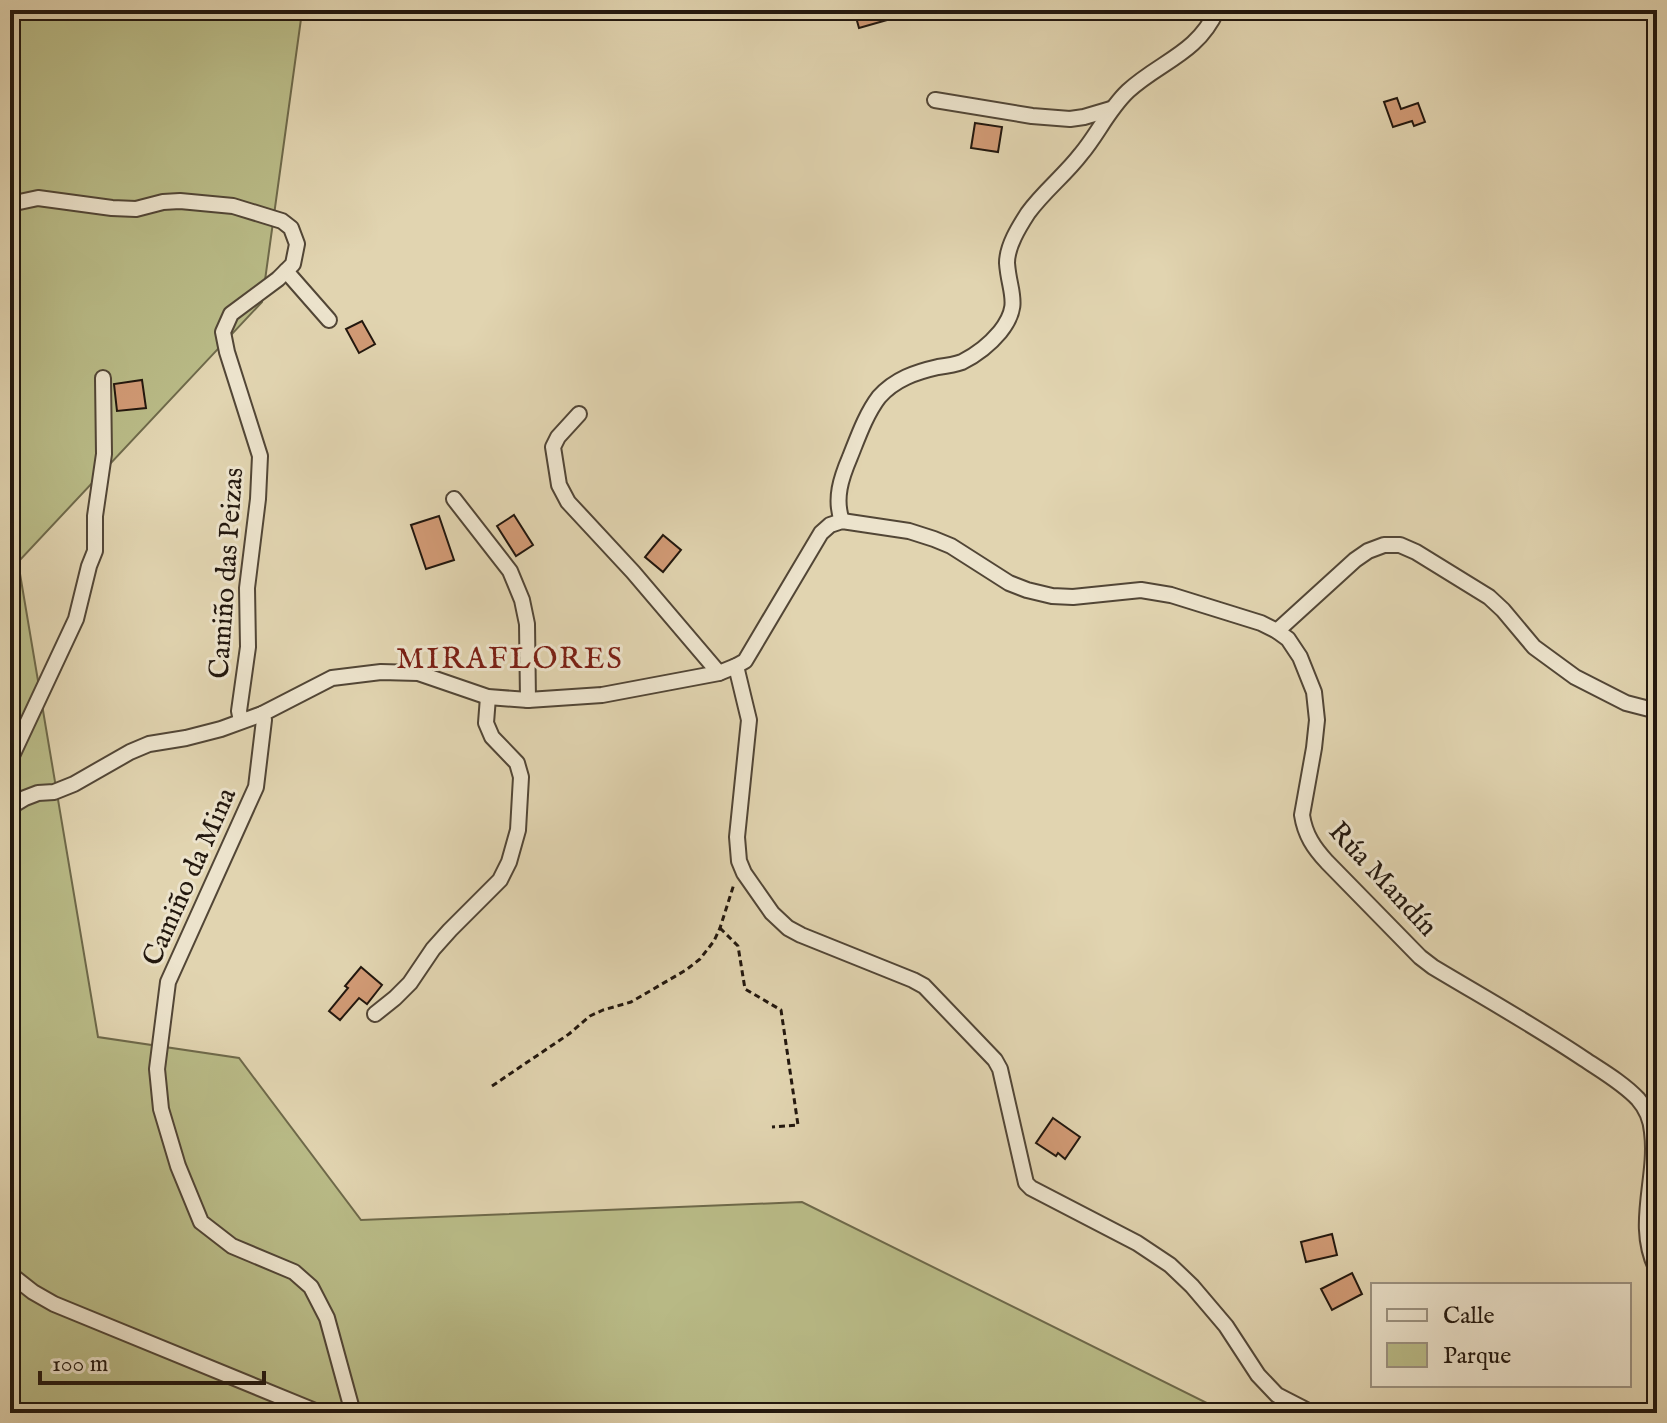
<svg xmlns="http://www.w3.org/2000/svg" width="1667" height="1423" viewBox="0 0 1667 1423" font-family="'IM FELL English',serif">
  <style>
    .green { fill: #b9bb87; stroke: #6e694a; stroke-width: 2 }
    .building { fill: #d19a75; stroke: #22170e; stroke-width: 2 }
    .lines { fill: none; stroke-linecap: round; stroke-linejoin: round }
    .minor-casing { stroke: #524636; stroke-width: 18 }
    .path { stroke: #22170e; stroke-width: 3; stroke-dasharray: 6 4; stroke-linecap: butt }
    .minor { stroke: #ece3cc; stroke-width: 14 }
    .labels { text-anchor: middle; stroke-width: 6; stroke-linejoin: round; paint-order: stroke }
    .street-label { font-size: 28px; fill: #22170e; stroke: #ece3cc }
    .neighbourhood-label { font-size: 30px; letter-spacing: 2px; fill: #7a1f14; stroke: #ece3cc }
  </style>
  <rect width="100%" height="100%" fill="#e1d4b0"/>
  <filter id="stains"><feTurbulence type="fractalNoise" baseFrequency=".0025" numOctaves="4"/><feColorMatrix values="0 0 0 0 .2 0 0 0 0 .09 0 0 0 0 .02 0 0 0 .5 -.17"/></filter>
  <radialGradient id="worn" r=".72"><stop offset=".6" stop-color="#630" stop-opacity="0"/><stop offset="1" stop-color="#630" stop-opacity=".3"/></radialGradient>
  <polygon class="green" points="10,10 290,10 301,19 262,302 18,562 98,1037 239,1058 361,1220 802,1202 1209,1404 1217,1413 10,1413"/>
  <g class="building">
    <polygon points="854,10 884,10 887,20 859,28"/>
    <polygon points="1397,98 1401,109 1418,103 1425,122 1414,126 1412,121 1393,127 1384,102"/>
    <polygon points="975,123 1002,127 998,152 971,148"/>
    <polygon points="362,321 375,344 359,353 346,329"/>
    <polygon points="142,380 146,408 117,411 114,384"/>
    <polygon points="514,515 533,545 516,556 497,526"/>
    <polygon points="439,516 454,560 426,569 411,525"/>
    <polygon points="663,535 681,550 663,572 645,557"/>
    <polygon points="361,967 382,985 367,1004 359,998 340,1020 329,1011 348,988 345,986"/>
    <polygon points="1053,1118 1080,1137 1065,1159 1058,1153 1056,1156 1036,1143"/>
    <polygon points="1332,1234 1337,1255 1306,1262 1301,1242"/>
    <polygon points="1352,1273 1362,1294 1332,1310 1321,1289"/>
  </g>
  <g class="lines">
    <g class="minor-casing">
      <g id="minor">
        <polyline points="935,100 1032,116 1070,119 1084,117 1111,109"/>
        <polyline points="10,204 38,198 112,208 136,209 163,202 180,201 233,206 282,221 291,228 297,244 293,264 278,279 231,314 223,332 227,352 260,456 258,499 247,588 248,647 239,711 241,721"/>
        <polyline points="286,271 329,320"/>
        <polyline points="579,414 558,437 553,447 559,485 568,502 633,572 719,673"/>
        <polyline points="454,499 510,571 522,600 527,624 528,700"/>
        <path d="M842 521C834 499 841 478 850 457 858 437 866 414 879 397 895 379 916 372 938 367 946 366 954 365 962 362 976 355 990 344 1000 332 1022 304 1009 293 1007 263 1007 246 1019 227 1028 213 1044 191 1065 175 1081 154 1098 134 1108 110 1128 91 1161 61 1197 54 1217 10"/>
        <polyline points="1277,631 1355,560 1368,551 1384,545 1400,545 1416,552 1489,597 1503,610 1534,647 1575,677 1626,703 1657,711"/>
        <polyline points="736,666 749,720 737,837 739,861 744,873 772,913 788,928 801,935 913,980 924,986 995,1060 1000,1069 1026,1183 1031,1188 1137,1243 1170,1265 1192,1286 1226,1326 1258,1375 1277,1395 1312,1413"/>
        <polyline points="262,714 264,720 256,787 168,982 157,1069 161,1109 178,1166 201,1222 232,1246 294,1272 311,1287 327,1318 353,1413"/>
        <polyline points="10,760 76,619 89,566 95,551 95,516 104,454 103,378"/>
        <path d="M10 812 15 804 25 798 38 793 54 792 74 784 130 752 149 744 186 738 221 729 262 714 332 678 381 672 418 673 488 697 528 700 602 695 719 673 736 666 745 661 821 533 830 525 842 521 909 531 934 539 951 546 1009 583 1027 590 1052 596 1073 597 1141 590 1171 595 1261 623 1277 631 1288 639 1300 657 1314 692 1317 720 1314 748 1302 815C1305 835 1314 848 1327 862L1420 957 1433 967C1483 997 1535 1026 1584 1059 1602 1071 1623 1083 1638 1099 1646 1108 1651 1120 1652 1132 1658 1179 1634 1225 1657 1270"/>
        <polyline points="375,1014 395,998 410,983 433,949 450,930 500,880 509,862 518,830 521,777 517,763 492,737 486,723 488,697"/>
        <polyline points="10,1274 33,1292 54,1304 320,1413"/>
      </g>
    </g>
    <g class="path">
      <polyline points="720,928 738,946 745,989 781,1010 798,1125 772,1127"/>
      <polyline points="492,1086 569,1034 590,1016 603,1010 631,1002 686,970 700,959 714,941 720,928 734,884"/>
    </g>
    <use href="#minor" class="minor"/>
  </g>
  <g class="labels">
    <g class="street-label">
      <text transform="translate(225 573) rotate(-86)" y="10">Camiño das Peizas</text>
      <text transform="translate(188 876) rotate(-66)" y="10">Camiño da Mina</text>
      <text transform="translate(1384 878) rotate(47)" y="10">Rúa Mandín</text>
    </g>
    <g class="neighbourhood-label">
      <text x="510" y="668">MIRAFLORES</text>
    </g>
  </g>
  <rect width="1667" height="1423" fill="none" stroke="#e1d4b0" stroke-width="40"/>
  <rect x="12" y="12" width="1643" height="1399" fill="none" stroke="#22170e" stroke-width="4"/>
  <rect x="20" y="20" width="1627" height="1383" fill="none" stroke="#22170e" stroke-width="2"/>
  <rect x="1371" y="1283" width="260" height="104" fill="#ece3cc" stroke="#9b9180" stroke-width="2"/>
  <rect x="1387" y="1309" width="40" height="12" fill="#ece3cc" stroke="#9b9180" stroke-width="2"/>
  <text x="1443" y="1323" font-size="24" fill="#22170e">Calle</text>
  <rect x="1387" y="1343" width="40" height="24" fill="#b9bb87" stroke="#9b9180" stroke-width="2"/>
  <text x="1443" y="1363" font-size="24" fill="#22170e">Parque</text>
  <path d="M40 1371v12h224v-12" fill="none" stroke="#22170e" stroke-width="4"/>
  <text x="52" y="1371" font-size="24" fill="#22170e" stroke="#ece3cc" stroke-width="6" paint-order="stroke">100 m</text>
  <rect width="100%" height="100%" filter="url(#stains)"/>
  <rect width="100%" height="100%" fill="url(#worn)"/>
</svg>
